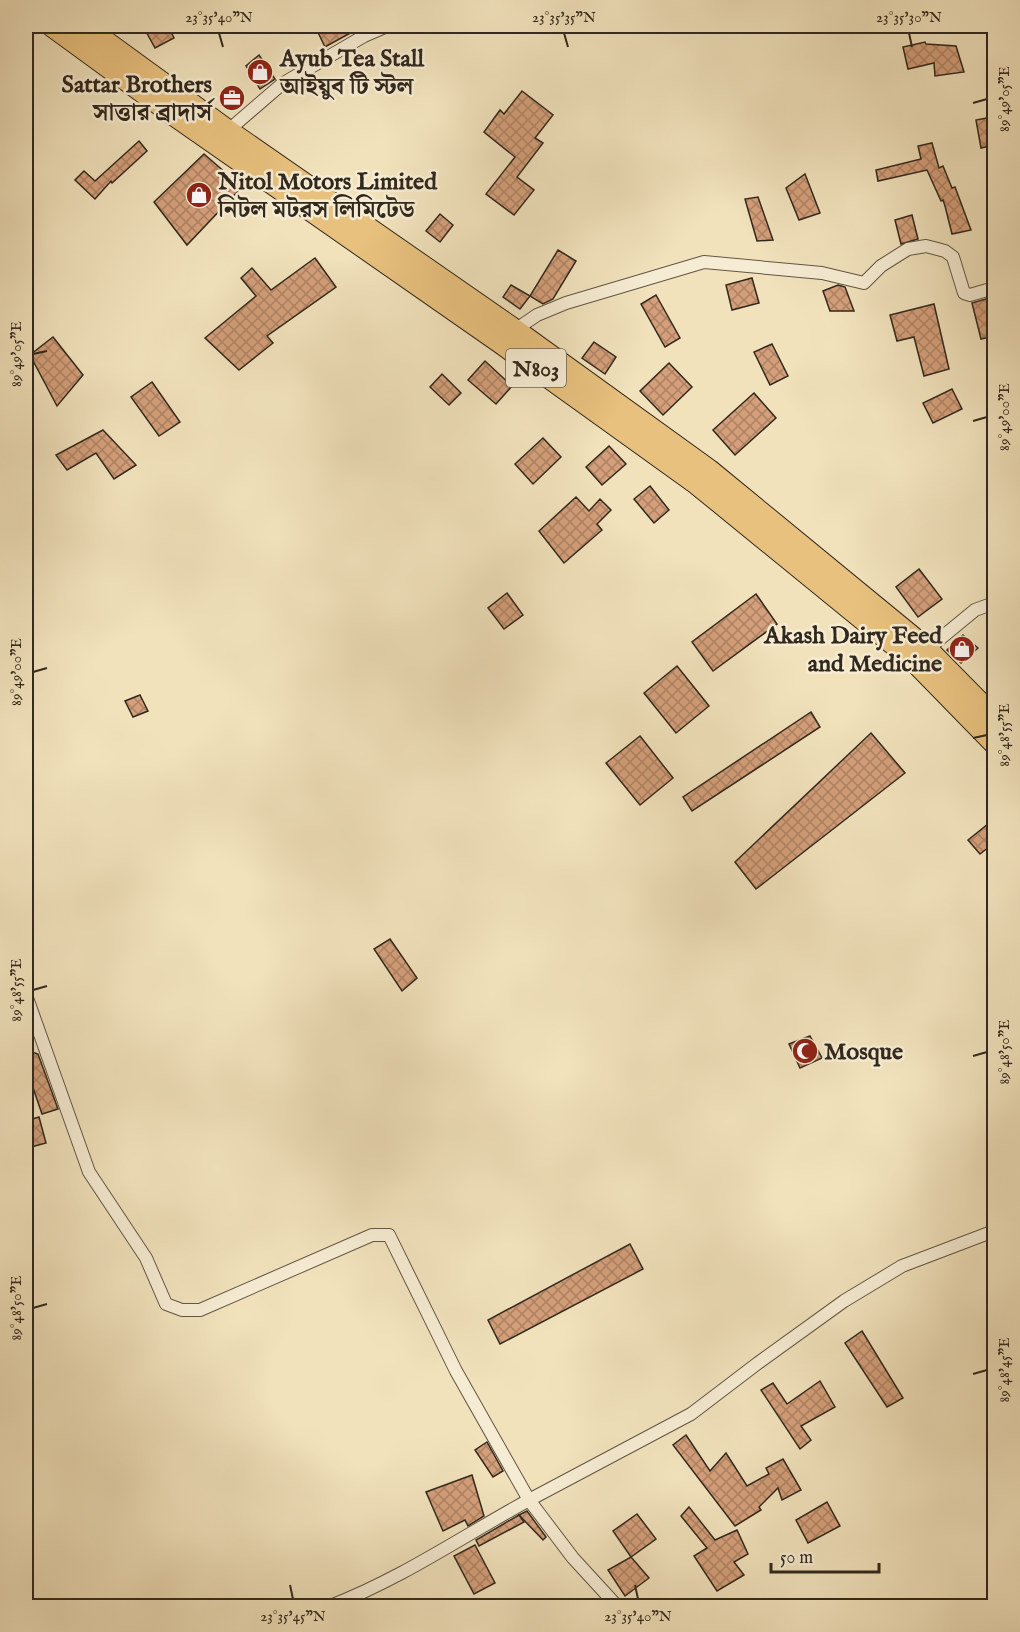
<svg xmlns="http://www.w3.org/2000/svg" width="1020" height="1632" viewBox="0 0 1020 1632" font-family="'IM FELL English','Noto Serif Bengali',serif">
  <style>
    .building { fill: url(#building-cross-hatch); stroke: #31281d; stroke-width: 1.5 }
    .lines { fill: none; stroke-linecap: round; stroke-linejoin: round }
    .minor-casing { stroke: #615645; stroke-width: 14 }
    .trunk-casing { stroke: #31281d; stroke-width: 23 }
    .minor { stroke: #f6ecd3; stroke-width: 12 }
    .trunk { stroke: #e8c17e; stroke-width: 21 }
    .ticks { fill: none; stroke: #31281d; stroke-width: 2 }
    .labels { text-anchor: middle; stroke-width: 5; stroke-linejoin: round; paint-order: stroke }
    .shield { fill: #f6ecd3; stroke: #6c6354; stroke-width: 1.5 }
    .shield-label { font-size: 22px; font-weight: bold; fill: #31281d }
    .poi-label { font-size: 24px; font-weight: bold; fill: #31281d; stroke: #f6ecd3; text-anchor: start }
    .neatline { fill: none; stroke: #31281d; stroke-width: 2 }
    .ticks-label { font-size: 15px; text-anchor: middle; fill: #31281d }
  </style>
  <defs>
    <pattern id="building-cross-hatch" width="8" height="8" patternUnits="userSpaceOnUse" patternTransform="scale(1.5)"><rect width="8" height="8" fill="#d49f7a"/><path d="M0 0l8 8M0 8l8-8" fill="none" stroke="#ad8263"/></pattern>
  </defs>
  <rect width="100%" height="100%" fill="#f1e2bc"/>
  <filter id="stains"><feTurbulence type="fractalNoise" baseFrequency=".00333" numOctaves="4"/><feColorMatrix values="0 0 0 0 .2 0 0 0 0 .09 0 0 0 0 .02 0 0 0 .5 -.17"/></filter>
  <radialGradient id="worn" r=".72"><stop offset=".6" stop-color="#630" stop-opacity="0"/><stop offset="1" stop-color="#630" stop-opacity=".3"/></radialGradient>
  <g class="building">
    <polygon points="143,26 168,26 174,38 155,48"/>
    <polygon points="315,26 363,26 325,47"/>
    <polygon points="925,42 926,44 956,46 964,72 935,76 934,63 908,69 903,47"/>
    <polygon points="259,55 275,79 260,89 246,66"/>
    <polygon points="522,91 553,115 535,138 543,143 517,177 534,190 514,215 486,194 515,157 484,132 500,110 504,114"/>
    <polygon points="992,117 994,145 981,148 976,120"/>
    <polygon points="139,141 147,151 112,183 111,181 95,199 75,180 84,171 95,181"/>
    <polygon points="932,143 939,168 943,166 952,188 955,187 971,230 952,234 945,206 943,200 941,201 927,170 878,181 876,170 921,159 918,146"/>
    <polygon points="204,154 242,187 187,245 154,202"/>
    <polygon points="805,174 820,213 799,220 786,188"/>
    <polygon points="758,197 773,240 757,241 745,199"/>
    <polygon points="440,214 453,225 440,242 426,231"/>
    <polygon points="912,215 918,239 901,244 895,220"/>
    <polygon points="558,250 576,261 553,299 543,304 530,296"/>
    <polygon points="315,258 336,287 267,336 273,343 239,370 205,338 256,296 241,278 252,268 271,290"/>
    <polygon points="752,278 759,303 732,310 726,285"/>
    <polygon points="511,285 530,296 520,309 503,297"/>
    <polygon points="838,285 845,287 854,311 830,311 823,291"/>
    <polygon points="656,295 680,338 665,347 641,304"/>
    <polygon points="993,297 994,336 981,339 972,303"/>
    <polygon points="934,304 949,369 924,376 914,337 897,341 890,315"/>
    <polygon points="53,337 83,375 57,406 30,355"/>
    <polygon points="594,342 616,357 605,374 582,358"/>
    <polygon points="772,344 788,376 770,385 754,352"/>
    <polygon points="485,361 512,386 496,404 468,380"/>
    <polygon points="669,363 692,387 663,415 640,391"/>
    <polygon points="442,374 461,393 449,405 430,387"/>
    <polygon points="152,382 180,422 159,436 131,397"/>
    <polygon points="952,389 962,409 933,423 923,403"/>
    <polygon points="754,393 776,418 735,455 713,430"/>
    <polygon points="103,430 136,465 114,479 96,453 67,470 56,455"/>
    <polygon points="543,438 561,457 533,484 515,464"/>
    <polygon points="609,446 626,464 602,485 586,467"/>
    <polygon points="650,486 669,510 654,523 634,499"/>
    <polygon points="576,497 589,511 600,499 611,510 597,524 602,530 564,563 539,531"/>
    <polygon points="919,569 942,599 918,617 896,587"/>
    <polygon points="507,593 523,615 504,629 488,608"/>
    <polygon points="756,594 777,624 713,671 692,642"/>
    <polygon points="963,635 978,648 961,663 947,650"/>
    <polygon points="677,666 709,706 676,733 644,693"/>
    <polygon points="140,695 148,711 133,717 125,701"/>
    <polygon points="811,712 820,727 692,811 683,797"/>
    <polygon points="871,733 905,773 756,889 735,862"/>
    <polygon points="640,736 673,778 640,805 606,763"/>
    <polygon points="994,819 994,843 980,854 968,840"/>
    <polygon points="390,939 417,978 402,991 374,949"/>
    <polygon points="810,1036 822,1058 800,1068 789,1044"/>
    <polygon points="26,1050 38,1054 58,1109 42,1114 28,1073 26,1074"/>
    <polygon points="39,1117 46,1143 31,1147 26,1121"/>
    <polygon points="630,1244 643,1269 500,1344 488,1320"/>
    <polygon points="862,1331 903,1398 887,1407 845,1343"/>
    <polygon points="820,1381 835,1407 801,1426 811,1440 800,1449 761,1390 773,1383 787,1404"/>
    <polygon points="686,1435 710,1471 726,1453 747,1486 769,1474 766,1468 783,1459 801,1490 782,1500 778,1488 759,1507 761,1510 735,1526 673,1445"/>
    <polygon points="487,1442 503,1471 493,1477 475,1450"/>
    <polygon points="472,1475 484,1516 468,1526 465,1520 443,1531 426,1492"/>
    <polygon points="827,1502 840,1526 808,1543 796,1520"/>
    <polygon points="689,1507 715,1540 737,1530 748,1554 734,1562 744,1575 717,1591 694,1556 707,1548 681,1516"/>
    <polygon points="527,1511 546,1537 543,1540 519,1515"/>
    <polygon points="637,1514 656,1539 631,1557 613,1531"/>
    <polygon points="519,1515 524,1522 479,1546 476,1540"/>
    <polygon points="475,1545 495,1583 474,1594 454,1556"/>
    <polygon points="631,1557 649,1578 625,1596 608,1570"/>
  </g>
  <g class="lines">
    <g class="minor-casing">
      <g id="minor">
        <polyline points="224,134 282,84 364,36 387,26"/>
        <polyline points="515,330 537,315 566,303 704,262 822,273 864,283 881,266 908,249 926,246 945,251 953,257 964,293 970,295 994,288"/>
        <polyline points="924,652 975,610 994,603"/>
        <polyline points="26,995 89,1172 146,1258 166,1304 182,1310 200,1310 372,1235 389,1235 456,1371 529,1500 691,1414 758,1363 844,1301 902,1266 994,1231"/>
        <path d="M330 1606C401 1579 463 1536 529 1500L573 1558 617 1606"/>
      </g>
    </g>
    <g class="trunk-casing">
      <g id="trunk">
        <polyline points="52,26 174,115 501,343 697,484 913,660 994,743"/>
        <polyline points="84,26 227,130 515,330 709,470 927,649 994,717"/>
      </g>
    </g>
    <use href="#minor" class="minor"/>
    <use href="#trunk" class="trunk"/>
  </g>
  <path class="ticks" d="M219 33 223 47M564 33 568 47M909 33 912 47M973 103 987 99M33 354 47 351M973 421 987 417M33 672 47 668M973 738 987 735M33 990 47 986M973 1056 987 1052M33 1308 47 1304M973 1374 987 1370M290 1585 293 1599M635 1585 638 1599"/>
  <defs>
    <g id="shop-disc" transform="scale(1.35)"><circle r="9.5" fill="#8f2418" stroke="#f6ecd3"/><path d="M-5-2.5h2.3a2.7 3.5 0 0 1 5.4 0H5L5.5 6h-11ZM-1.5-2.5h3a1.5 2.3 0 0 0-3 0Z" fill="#fff"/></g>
    <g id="office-disc" transform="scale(1.35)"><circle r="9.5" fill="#8f2418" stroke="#f6ecd3"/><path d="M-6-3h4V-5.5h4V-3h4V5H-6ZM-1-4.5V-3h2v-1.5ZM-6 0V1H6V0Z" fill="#fff"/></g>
    <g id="mosque-disc" transform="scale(1.35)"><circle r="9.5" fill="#8f2418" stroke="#f6ecd3"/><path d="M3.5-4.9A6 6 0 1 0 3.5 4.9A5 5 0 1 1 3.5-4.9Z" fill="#fff"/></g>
  </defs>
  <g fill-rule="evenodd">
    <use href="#shop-disc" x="260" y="72"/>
    <use href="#office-disc" x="232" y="98"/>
    <use href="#shop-disc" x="199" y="195"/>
    <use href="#shop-disc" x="962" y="649"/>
    <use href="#mosque-disc" x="805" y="1051"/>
  </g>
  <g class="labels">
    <rect class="shield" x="506" y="349" width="60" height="38" rx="4.5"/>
    <g class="shield-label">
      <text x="536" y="376">N803</text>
    </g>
    <g class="poi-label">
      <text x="280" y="66">Ayub Tea Stall<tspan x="280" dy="28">আইয়ুব টি স্টল</tspan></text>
      <text x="212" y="92" text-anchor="end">Sattar Brothers<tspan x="212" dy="28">সাত্তার ব্রাদার্স</tspan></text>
      <text x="218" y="189">Nitol Motors Limited<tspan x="218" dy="28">নিটল মটরস লিমিটেড</tspan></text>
      <text x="942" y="643" text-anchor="end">Akash Dairy Feed<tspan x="942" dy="28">and Medicine</tspan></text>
      <text x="824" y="1059">Mosque</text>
    </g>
  </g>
  <rect width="1020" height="1632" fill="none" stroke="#f1e2bc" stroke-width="66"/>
  <path d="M771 1563v9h108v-9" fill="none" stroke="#31281d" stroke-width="3"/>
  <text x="780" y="1563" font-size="18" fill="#31281d" stroke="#f6ecd3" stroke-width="4.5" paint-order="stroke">50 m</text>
  <rect x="33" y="33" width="954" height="1566" class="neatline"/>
  <g class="ticks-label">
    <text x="219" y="22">23°35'40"N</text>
    <text x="564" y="22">23°35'35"N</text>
    <text x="909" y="22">23°35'30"N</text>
    <text transform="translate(1004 99) rotate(-90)" y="5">89°49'05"E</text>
    <text transform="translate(16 354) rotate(-90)" y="5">89°49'05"E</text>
    <text transform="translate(1004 417) rotate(-90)" y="5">89°49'00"E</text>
    <text transform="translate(16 672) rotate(-90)" y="5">89°49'00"E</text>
    <text transform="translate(1004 735) rotate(-90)" y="5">89°48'55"E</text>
    <text transform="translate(16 990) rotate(-90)" y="5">89°48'55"E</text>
    <text transform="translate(1004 1052) rotate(-90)" y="5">89°48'50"E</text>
    <text transform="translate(16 1308) rotate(-90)" y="5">89°48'50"E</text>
    <text transform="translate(1004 1370) rotate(-90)" y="5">89°48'45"E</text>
    <text x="293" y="1621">23°35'45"N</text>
    <text x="638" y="1621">23°35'40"N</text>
  </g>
  <rect width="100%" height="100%" filter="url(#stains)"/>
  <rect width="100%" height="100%" fill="url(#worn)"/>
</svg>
